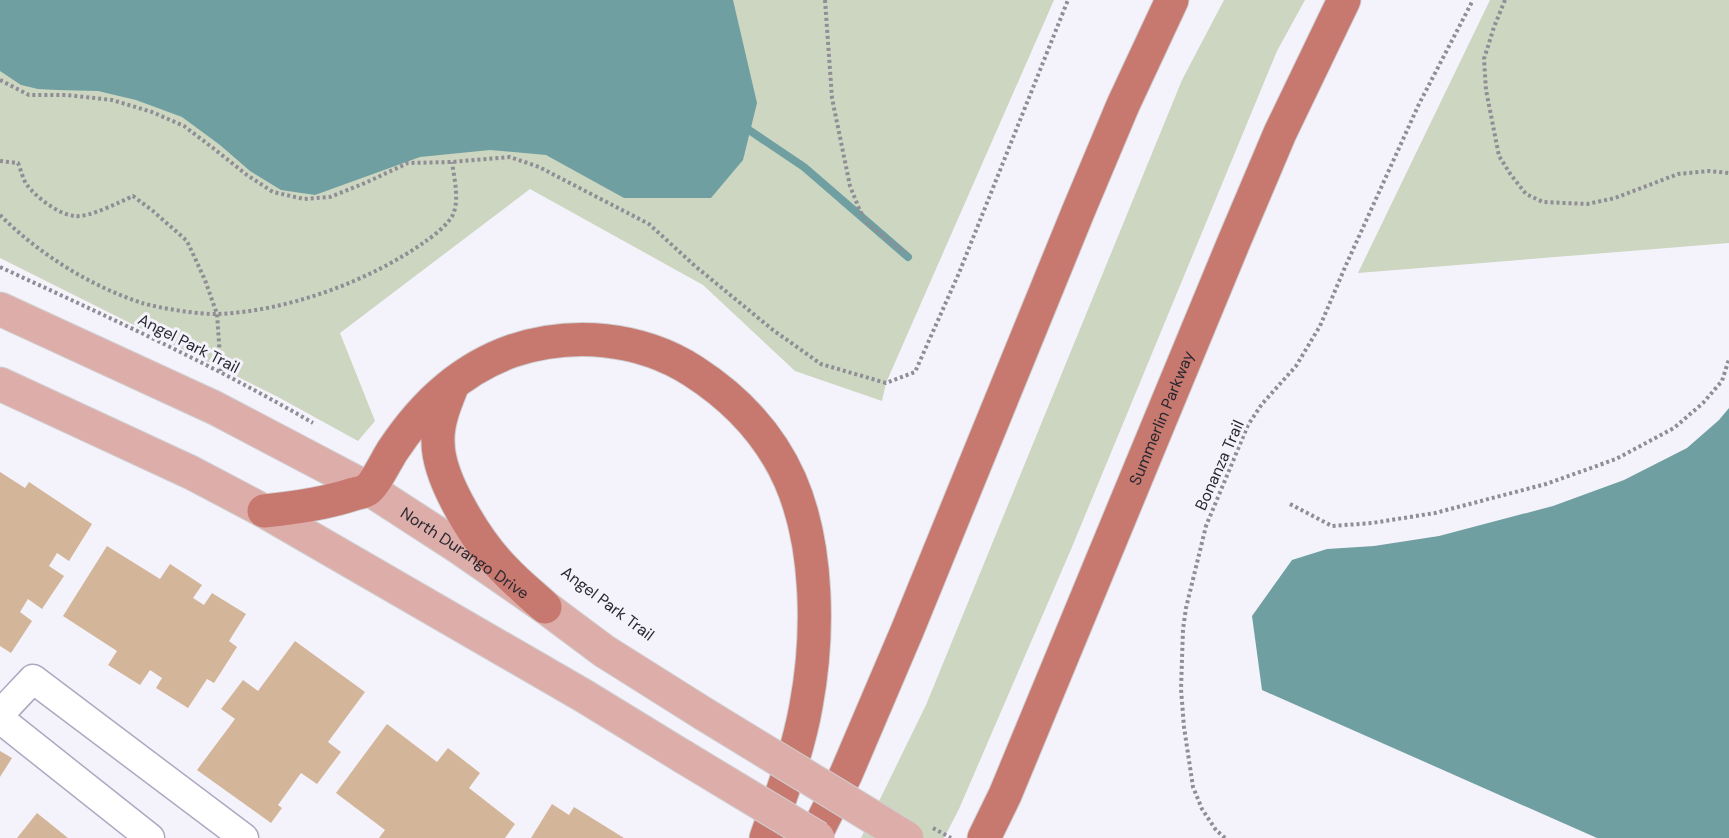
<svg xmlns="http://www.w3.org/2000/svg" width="1729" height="838" viewBox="0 0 1729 838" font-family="'DM Sans',sans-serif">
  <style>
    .green { fill: #cdd6c0 }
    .water { fill: #709fa2 }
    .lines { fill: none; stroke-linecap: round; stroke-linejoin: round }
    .stream { stroke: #709fa2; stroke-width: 8 }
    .building { fill: #d3b59a }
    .minor-casing { stroke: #ada8c0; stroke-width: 31 }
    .major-casing { stroke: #d0cfd1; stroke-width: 35 }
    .highway-casing { stroke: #d0cfd1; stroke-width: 35 }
    .path { stroke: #8f8e97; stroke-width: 4; stroke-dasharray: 3 3; stroke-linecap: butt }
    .minor { stroke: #fff; stroke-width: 28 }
    .major { stroke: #ddaea9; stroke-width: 33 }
    .highway { stroke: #c7786f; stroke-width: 33 }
    .major-bridge-casing { stroke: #d0cfd1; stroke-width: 35; stroke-linecap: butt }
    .path-bridge { stroke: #8f8e97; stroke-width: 4; stroke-dasharray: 3 3; stroke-linecap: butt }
    .major-bridge { stroke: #ddaea9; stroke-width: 33 }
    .labels { text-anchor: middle; stroke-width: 6; stroke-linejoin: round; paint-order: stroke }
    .street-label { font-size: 16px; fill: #292730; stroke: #f4f3fc }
  </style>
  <rect width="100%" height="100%" fill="#f4f3fc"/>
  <g class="green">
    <polygon points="0,0 1054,0 886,383 882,401 795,371 703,285 530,189 340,333 375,421 358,441 278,397 0,258"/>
    <polygon points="1224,0 1305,0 1277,51 1072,547 959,809 944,838 861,838 926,705 1182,80"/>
    <polygon points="1490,0 1729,0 1729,243 1358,273"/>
  </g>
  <g class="water">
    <polygon points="0,0 733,0 757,103 743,160 711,198 624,198 546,155 490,150 420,157 315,195 281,190 250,171 220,145 182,117 136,100 98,91 57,90 38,89 21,85 0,71"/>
    <polygon points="1729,408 1729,838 1597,838 1262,690 1252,616 1292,560 1327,549 1374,546 1439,536 1553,506 1624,480 1687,448 1719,420"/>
  </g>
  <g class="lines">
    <polyline class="stream" points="743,126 804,167 908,257"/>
  </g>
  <g class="building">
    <polygon points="0,472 25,488 29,482 92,524 69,561 57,553 49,566 64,576 42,609 28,599 20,612 32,621 11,653 0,646"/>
    <polygon points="107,546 160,579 170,564 202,585 193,598 204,605 212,593 246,614 229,641 237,647 214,683 207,679 188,708 156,688 162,678 150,670 140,685 108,665 117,651 63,616"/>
    <polygon points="295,641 365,692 328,742 341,752 317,784 301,773 278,805 282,808 271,823 197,770 235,719 221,709 243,680 258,691"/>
    <polygon points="387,724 437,762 448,748 480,773 469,788 515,824 505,838 379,838 385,830 336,793"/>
    <polygon points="0,751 12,758 0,777"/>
    <polygon points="552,804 569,815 574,807 624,838 531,838"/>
    <polygon points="37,813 68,838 17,838"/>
  </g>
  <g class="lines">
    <g class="minor-casing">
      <g id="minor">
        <polyline points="0,714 33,679 244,838"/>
        <polyline points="0,719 150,838"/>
      </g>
    </g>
    <g class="major-casing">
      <g id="major">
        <path id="s1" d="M0 309 215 408 369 489 460 548 545 607 604 651 704 714"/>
        <polyline points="0,384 192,473 264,511 584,696 682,756"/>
      </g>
    </g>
    <g class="highway-casing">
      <g id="highway">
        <path d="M453 384C446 402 437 422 438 442 438 480 478 543 505 570 517 583 532 595 545 607"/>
        <path d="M264 511C295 508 324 504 354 494 358 493 365 492 368 489 375 484 387 459 393 450 422 406 461 369 512 351 572 331 640 337 693 371 735 398 770 435 790 480 819 546 819 637 806 706 798 752 781 795 766 838"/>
        <polyline points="814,838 846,774 907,631 1078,212 1123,105 1172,0"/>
        <path id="s2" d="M984 838 1005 795 1233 244 1280 133 1344 0"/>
      </g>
    </g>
    <g class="path">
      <polyline points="825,0 832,98 850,186 860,211 868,224 905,253"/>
      <polyline points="1505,0 1494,27 1484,59 1486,90 1499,156 1511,175 1526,194 1543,202 1587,204 1615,198 1678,174 1709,171 1729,173"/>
      <polyline points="0,80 29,95 67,95 112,100 152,112 184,126 213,148 247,175 273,192 304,199 330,197 365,183 408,163 452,162 510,157 539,167 649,224 695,266 773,330 821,364 886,383 915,372 959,273 1068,0"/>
      <path d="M0 161 18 163C21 170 23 180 27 185 36 197 59 215 75 216 88 218 120 202 133 196L153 211 187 241 205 280 217 314 221 371"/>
      <path d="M0 215C39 254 90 286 142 303 159 308 201 315 218 314 288 311 370 281 426 241 435 235 451 222 454 212 459 197 454 177 452 162"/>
      <path d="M0 267C106 316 212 364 313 423"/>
      <polyline points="1290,504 1332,526 1372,523 1435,513 1546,484 1616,459 1674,428 1703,403 1722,381 1729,359"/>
      <polyline points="1225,838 1216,830 1202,809 1193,787 1184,727 1181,689 1183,629 1186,608 1206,526 1248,425 1262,404 1296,366 1320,326 1346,265 1419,104 1473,0"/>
    </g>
    <use href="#minor" class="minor"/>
    <use href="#major" class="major"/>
    <use href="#highway" class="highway"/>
    <g class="major-bridge-casing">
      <g id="major-bridge">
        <polyline points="704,714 907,838"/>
        <polyline points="682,756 818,838"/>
      </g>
    </g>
    <polyline class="path-bridge" points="933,828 951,838"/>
    <use href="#major-bridge" class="major-bridge"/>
  </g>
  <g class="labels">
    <g class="street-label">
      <text transform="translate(189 343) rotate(27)" y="6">Angel Park Trail</text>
      <text dy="6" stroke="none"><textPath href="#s2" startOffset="456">Summerlin Parkway</textPath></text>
      <text transform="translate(1219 465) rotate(-66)" y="6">Bonanza Trail</text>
      <text dy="6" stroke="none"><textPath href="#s1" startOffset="526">North Durango Drive</textPath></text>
      <text transform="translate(608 603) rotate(37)" y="6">Angel Park Trail</text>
    </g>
  </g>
</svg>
